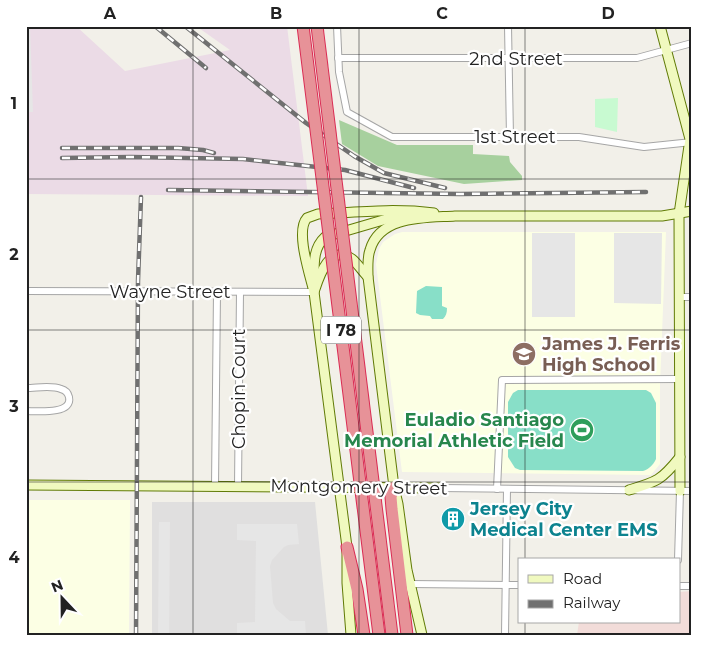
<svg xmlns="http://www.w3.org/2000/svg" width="718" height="661" viewBox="0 0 718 661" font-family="Montserrat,sans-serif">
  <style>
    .residential { fill: #e0dfdf }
    .commercial { fill: #f2dcd9 }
    .industrial { fill: #ebdbe6 }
    .education { fill: #fcffe4 }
    .forest { fill: #a7d09e }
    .park { fill: #c8fad1 }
    .pitch { fill: #88dfc8 }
    .parking { fill: #e6e6e6 }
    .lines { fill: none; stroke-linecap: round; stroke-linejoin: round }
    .street-casing { stroke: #a6a6a6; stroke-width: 8 }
    .secondary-casing { stroke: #617b06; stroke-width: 11 }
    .highway-casing { stroke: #da2b53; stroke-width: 13 }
    .street { stroke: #fff; stroke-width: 6 }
    .secondary { stroke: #f0f9bf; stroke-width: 9 }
    .highway { stroke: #e79298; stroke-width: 11 }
    .rail-casing { stroke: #707070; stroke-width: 4.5 }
    .rail { stroke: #fff; stroke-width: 2.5; stroke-dasharray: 8; stroke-linecap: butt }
    .highway-bridge-casing { stroke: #da2b53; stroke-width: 13; stroke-linecap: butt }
    .highway-bridge { stroke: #e79298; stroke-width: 11 }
    .grid { fill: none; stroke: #222; stroke-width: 1; stroke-opacity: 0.55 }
    .labels { text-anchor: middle; stroke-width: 4.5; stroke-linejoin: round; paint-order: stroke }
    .shield { fill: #fff; stroke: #646464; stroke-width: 1 }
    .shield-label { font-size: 16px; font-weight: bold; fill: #222 }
    .street-label { font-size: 18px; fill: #222; stroke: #fff }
    .education-label { font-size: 18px; font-weight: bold; fill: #785e54; stroke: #fff; text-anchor: start }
    .leisure-label { font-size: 18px; font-weight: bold; fill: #27864d; stroke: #fff; text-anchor: end }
    .culture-label { font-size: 18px; font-weight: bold; fill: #0d838f; stroke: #fff; text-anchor: start }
    .neatline { fill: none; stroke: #222; stroke-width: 2 }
    .grid-label { font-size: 16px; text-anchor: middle; font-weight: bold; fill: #222 }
  </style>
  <rect width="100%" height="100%" fill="#f2f0e9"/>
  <polygon class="residential" points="152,502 315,502 328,635 152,635"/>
  <polygon class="commercial" points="692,591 692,635 577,635 579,622 679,622 679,592"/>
  <polygon class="industrial" points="26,26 76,26 125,71 230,50 196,26 287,26 308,196 26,194"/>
  <g class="education">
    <polygon points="402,232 666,232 660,385 660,464 651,475 402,472 376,264 379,249 383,242 395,234"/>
    <polygon points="26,500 130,500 129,635 26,635"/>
  </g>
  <polygon class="forest" points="339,120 397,145 473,145 473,154 509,156 510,162 522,176 522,180 464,184 378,166 342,144"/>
  <polygon class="park" points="618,98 617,132 595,127 595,99"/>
  <g class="pitch">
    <path d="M426 286 442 287V306L447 308C447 313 446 316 443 319H432L430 316 420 315 416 313 417 291Z"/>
    <path d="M518 390H646L651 393 656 403V459C653 465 649 469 643 471L520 470 515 468 508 457V402L513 393Z"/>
  </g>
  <g class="parking">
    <polygon points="26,26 30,26 33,112 26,112"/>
    <rect x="532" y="233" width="43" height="84"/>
    <polygon points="614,233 662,233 661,304 614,303"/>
    <polygon points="159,522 170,522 169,635 158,635"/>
    <polygon points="237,524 297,524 299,544 288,545 284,547 272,560 270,566 273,603 276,609 290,621 305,621 306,635 237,635 237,623 255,622 256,541 237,540"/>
  </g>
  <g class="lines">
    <g class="street-casing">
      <g id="street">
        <polyline points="337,26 339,72 347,112 392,137 579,137 644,147 692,142"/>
        <polyline points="508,26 510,137"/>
        <polyline points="338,58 637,58 692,43"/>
        <polyline points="26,291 314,292"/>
        <polyline points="679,297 692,297"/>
        <path d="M26 388C37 388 52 385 61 389 65 390 68 393 69 397 73 415 36 411 26 411"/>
        <polyline points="215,486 217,292"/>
        <polyline points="238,486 240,292"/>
        <polyline points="439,488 692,491"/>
        <polyline points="497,489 502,380 679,379"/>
        <polyline points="678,560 680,491"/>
        <polyline points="410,584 519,585"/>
        <polyline points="679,586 692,586"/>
        <polyline points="505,635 507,489"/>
      </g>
    </g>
    <g class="secondary-casing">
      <g id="secondary">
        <polyline points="660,26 690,139 679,214 680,491"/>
        <path d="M314 275C314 261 314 247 325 237L390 218 413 214"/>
        <path d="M314 292C319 277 329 243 352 259 358 264 362 271 368 277"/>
        <polyline points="26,485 439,488"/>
        <path d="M629 490C656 482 661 481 680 457"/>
        <path d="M351 635 347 583V547L314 292C310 275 295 231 307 218L318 214C357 212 395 208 434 213"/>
        <path d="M422 635 407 570 398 504 394 487 368 277C368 268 367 258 370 250 380 215 426 218 455 216H662L692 211"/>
      </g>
    </g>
    <g class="highway-casing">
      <g id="highway">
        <polyline points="394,487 391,497 392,509 407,635"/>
        <polyline points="347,547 357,589 364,635"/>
      </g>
    </g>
    <use href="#street" class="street"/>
    <use href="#secondary" class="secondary"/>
    <use href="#highway" class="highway"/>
    <g class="rail-casing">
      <g id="rail">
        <polyline points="155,26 206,68"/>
        <polyline points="185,26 306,123 354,156 384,173 445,188"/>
        <polyline points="62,148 178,148 203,150 214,153"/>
        <polyline points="62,158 131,157 243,159 345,170 414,188"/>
        <polyline points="168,190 460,194 646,192"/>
        <polyline points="136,635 138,281 141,197"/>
      </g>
    </g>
    <use href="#rail" class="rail"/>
    <g class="highway-bridge-casing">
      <g id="highway-bridge">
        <polyline points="303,26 379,635"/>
        <polyline points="317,26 392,635"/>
      </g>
    </g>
    <use href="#highway-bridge" class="highway-bridge"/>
  </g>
  <path class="grid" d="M193 26V635M359 26V635M525 26V560M26 179H692M26 330H692M26 482H692M525 622V635"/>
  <defs>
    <g id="school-disc" transform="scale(1.25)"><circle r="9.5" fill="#8d6e63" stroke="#fff"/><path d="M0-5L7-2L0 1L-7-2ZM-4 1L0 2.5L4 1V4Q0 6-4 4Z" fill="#fff"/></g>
    <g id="stadium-disc" transform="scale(1.25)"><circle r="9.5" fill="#2e9e5b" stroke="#fff"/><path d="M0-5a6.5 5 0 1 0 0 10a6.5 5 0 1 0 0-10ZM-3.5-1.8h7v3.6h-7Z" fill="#fff"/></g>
    <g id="building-disc" transform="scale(1.25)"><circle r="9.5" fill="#0f9aa8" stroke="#fff"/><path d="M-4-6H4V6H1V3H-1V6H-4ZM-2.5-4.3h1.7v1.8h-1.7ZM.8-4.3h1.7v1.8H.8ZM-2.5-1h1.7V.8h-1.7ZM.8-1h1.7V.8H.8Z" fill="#fff"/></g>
  </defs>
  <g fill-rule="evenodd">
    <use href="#school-disc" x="524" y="354"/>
    <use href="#stadium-disc" x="582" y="430"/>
    <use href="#building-disc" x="453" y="519"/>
  </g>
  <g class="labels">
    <rect class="shield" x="321" y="316.5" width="40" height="27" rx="4"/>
    <g class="shield-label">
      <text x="341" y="336">I 78</text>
    </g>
    <g class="street-label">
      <text x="516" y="65">2nd Street</text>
      <text x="515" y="143">1st Street</text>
      <text x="170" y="298">Wayne Street</text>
      <text transform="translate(239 389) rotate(-90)" y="6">Chopin Court</text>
      <text transform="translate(359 487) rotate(1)" y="6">Montgomery Street</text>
    </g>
    <g class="education-label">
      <text x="542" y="350">James J. Ferris<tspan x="542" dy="21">High School</tspan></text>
    </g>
    <g class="leisure-label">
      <text x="564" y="426">Euladio Santiago<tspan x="564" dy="21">Memorial Athletic Field</tspan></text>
    </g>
    <g class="culture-label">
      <text x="470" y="515">Jersey City<tspan x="470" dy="21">Medical Center EMS</tspan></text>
    </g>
  </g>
  <rect width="718" height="661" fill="none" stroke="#ffffff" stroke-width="55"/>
  <rect x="518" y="558" width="162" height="65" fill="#ffffff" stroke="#a7a7a7"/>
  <rect x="528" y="575" width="25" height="8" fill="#f0f9bf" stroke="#a7a7a7"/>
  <text x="563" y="584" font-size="15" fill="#222222">Road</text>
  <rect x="528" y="600" width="25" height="8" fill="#707070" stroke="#a7a7a7"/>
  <text x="563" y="608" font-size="15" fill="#222222">Railway</text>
  <g transform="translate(62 598) rotate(338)" stroke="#ffffff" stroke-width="4" paint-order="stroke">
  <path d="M0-4L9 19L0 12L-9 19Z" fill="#222222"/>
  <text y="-8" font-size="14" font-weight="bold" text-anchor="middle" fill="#222222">N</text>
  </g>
  <rect x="28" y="28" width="662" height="606" class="neatline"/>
  <g class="grid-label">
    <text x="110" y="19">A</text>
    <text x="276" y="19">B</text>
    <text x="442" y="19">C</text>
    <text x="608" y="19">D</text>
    <text x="14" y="109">1</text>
    <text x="14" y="260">2</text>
    <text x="14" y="412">3</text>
    <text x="14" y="563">4</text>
  </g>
</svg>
